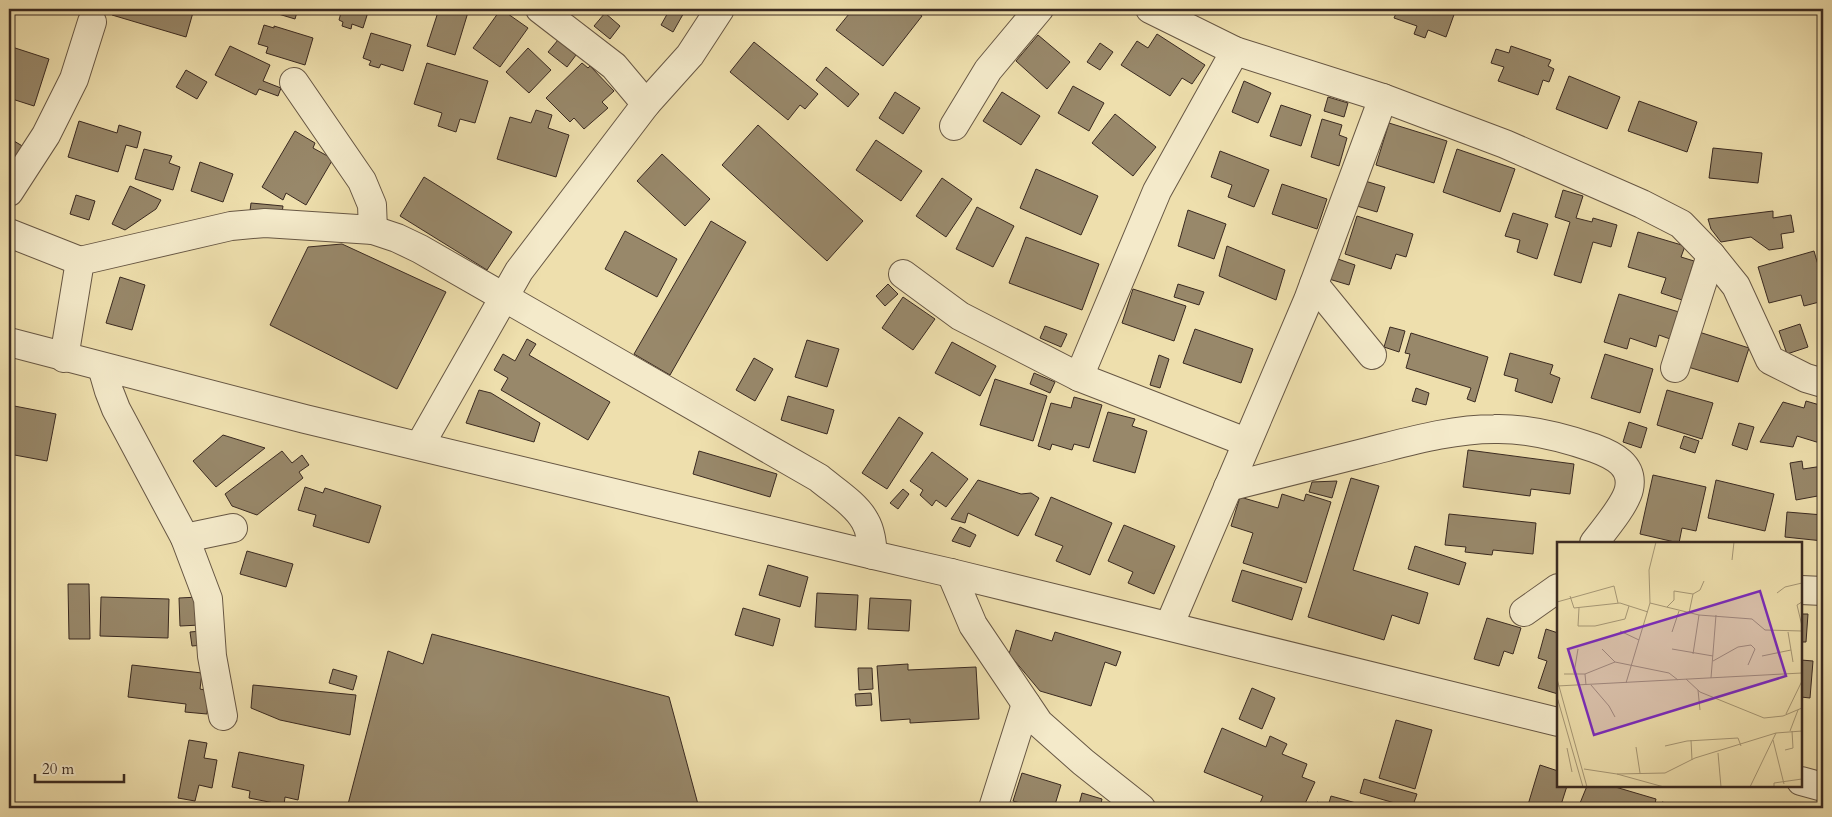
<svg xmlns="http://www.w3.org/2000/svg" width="1832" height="817" viewBox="0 0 1832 817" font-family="Cardo,serif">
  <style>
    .building { fill: #98886a; stroke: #3a2a21 }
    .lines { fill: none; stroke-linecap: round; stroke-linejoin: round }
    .minor-casing { stroke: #675744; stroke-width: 30 }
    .minor { stroke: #f4eaca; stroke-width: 28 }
    .inset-road { fill: none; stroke: #a69775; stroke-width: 1 }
    .view { fill: #7b2cbf; fill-opacity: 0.15; stroke: #7b2cbf; stroke-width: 2.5 }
    .inset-edge { fill: none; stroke: #3a2a21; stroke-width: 2.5 }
  </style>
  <rect width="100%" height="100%" fill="#eedfad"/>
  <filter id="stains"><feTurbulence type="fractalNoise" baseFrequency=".004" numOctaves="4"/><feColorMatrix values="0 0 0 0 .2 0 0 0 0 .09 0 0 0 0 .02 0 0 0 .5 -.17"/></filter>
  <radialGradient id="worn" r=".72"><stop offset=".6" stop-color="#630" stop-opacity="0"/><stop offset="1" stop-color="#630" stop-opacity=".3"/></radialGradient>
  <g class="building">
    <polygon points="114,9 194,9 186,37 112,15"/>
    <polygon points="276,9 298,9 295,19 275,13"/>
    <polygon points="342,9 369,9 363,28 352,24 351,29 342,26 343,22 339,20"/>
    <polygon points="439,9 469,9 455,55 427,46"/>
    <polygon points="501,9 528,28 500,67 473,48"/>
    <polygon points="670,9 686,9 673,32 661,25"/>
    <polygon points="853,9 912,9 922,16 883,66 836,30"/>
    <polygon points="1398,9 1456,9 1446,37 1428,30 1425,38 1414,34 1417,26 1394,18"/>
    <polygon points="605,13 620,26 610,39 594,26"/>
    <polygon points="264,25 274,28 274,26 313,38 305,65 266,53 268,47 258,44"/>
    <polygon points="371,33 411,45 403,71 381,64 379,68 369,65 371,61 363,58"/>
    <polygon points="1157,34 1205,65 1192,84 1182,78 1170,96 1121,65 1137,41 1148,48"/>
    <polygon points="1038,35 1070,62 1047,89 1016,61"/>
    <polygon points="558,40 576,55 567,67 548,52"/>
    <polygon points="754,42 818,94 805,109 800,105 788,120 730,72"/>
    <polygon points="1100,43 1113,52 1100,70 1087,62"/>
    <polygon points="9,46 49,59 34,106 9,98"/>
    <polygon points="230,46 270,65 263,81 281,88 278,96 259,89 256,95 215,75"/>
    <polygon points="1511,46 1551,60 1548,66 1554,69 1549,82 1543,80 1538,95 1498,81 1504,67 1491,63 1496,49 1509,53"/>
    <polygon points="528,48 551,70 529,93 506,72"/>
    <polygon points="427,63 488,81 475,123 460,119 456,132 438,126 442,113 414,104"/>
    <polygon points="582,63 588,68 590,66 614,91 602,102 608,108 584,129 574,118 570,122 546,98"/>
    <polygon points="826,67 859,94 848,107 816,80"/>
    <polygon points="186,70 207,82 197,99 176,87"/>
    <polygon points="1569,76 1620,97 1607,129 1556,109"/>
    <polygon points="1244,81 1271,93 1258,123 1232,112"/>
    <polygon points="1073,86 1104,103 1089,131 1058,113"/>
    <polygon points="895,92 920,108 903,134 879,118"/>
    <polygon points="1002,92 1040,116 1021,145 983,121"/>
    <polygon points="1328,97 1348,103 1344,117 1324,111"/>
    <polygon points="1639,101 1697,122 1687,152 1628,131"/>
    <polygon points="1281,105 1311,115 1301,146 1270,136"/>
    <polygon points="536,110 552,115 548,128 569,135 556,177 497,159 510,117 531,123"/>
    <polygon points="1115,114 1156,147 1133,176 1092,143"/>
    <polygon points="1322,119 1342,125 1339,135 1347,138 1339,166 1311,157"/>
    <polygon points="79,121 117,133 119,125 141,132 137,148 126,145 118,172 68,157"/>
    <polygon points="1389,123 1447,141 1434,183 1376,165"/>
    <polygon points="758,125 863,221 827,261 722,165"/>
    <polygon points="295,131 315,143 313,148 333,159 306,205 286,193 283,200 262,187"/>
    <polygon points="9,138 24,147 9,171"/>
    <polygon points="876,140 922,171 901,201 856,170"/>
    <polygon points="1713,148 1762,153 1758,183 1709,178"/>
    <polygon points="144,149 172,156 169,163 180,167 173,190 135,179"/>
    <polygon points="1457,149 1515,169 1500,212 1443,192"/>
    <polygon points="1220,151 1269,170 1254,207 1228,197 1232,185 1211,177"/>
    <polygon points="662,154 710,199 685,226 637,181"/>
    <polygon points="200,162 233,174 223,202 191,191"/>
    <polygon points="1036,169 1098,196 1081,235 1020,208"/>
    <polygon points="424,177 512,232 487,270 400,216"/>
    <polygon points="942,178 972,199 946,237 916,216"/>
    <polygon points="1365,181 1385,187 1377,212 1357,206"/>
    <polygon points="1282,184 1327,199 1317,229 1272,214"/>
    <polygon points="130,186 161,200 156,209 125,230 112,224"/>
    <polygon points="1563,190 1583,196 1576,218 1592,222 1593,218 1617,225 1611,247 1593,242 1581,283 1554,275 1570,222 1555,217"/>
    <polygon points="76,195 95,201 89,220 70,214"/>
    <polygon points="251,203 283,206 282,213 250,211"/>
    <polygon points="977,207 1014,226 993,267 956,249"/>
    <polygon points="1188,210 1226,224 1214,259 1178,246"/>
    <polygon points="1773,211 1773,218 1791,215 1794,232 1781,234 1783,248 1769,250 1751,237 1721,242 1711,229 1708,219"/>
    <polygon points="1513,213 1548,224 1537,259 1517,252 1520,240 1505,236"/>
    <polygon points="1357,216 1413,234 1406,257 1396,254 1391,269 1345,254"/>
    <polygon points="711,221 746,242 670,375 634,354"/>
    <polygon points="625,231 677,259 657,297 605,269"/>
    <polygon points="1638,232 1685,246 1681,257 1694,261 1682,300 1661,293 1666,278 1628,267"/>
    <polygon points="1026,237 1099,264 1082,310 1009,283"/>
    <polygon points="342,244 446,292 397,389 270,325 308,247"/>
    <polygon points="1227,246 1285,270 1276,300 1219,276"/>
    <polygon points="1814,251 1823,282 1823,301 1804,306 1801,295 1769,303 1758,267"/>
    <polygon points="1335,258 1355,265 1349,285 1329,279"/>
    <polygon points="120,277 145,285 132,330 106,323"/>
    <polygon points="888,284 898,294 885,306 876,296"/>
    <polygon points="1178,284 1204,292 1199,305 1174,297"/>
    <polygon points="1133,289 1186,306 1174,341 1122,323"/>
    <polygon points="1619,294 1679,312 1670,339 1659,335 1656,347 1630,338 1627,349 1604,342"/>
    <polygon points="903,297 935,319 913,350 882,328"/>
    <polygon points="1800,324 1808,347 1787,354 1779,331"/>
    <polygon points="1045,326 1067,334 1061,347 1040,338"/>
    <polygon points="1390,327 1405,331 1399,352 1384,347"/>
    <polygon points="1195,329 1253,349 1241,383 1183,363"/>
    <polygon points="1699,332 1749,348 1738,382 1688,367"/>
    <polygon points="1411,333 1488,357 1475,402 1467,399 1471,388 1406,368 1410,354 1405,353"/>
    <polygon points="527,339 536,344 529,355 610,402 588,440 501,390 508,378 494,370 503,354 515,361"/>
    <polygon points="807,340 839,349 827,387 795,377"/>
    <polygon points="952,342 996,366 980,396 935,373"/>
    <polygon points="1510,353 1553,365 1550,374 1560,378 1552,403 1515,391 1518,379 1504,375"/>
    <polygon points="1605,354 1653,369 1640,413 1591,398"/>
    <polygon points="1159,355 1169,359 1160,388 1150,385"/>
    <polygon points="754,358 773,369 755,401 736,390"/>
    <polygon points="1034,373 1055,382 1050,393 1030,384"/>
    <polygon points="995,379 1047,396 1033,441 980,425"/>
    <polygon points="1416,388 1429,393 1426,405 1412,401"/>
    <polygon points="479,390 491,393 540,423 534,442 466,423"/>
    <polygon points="1667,390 1713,403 1702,439 1657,425"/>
    <polygon points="788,396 834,410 827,434 781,420"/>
    <polygon points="1074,397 1102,405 1089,448 1074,444 1072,450 1052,444 1050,450 1038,446 1051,403 1071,408"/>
    <polygon points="1806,401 1823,406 1823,444 1797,436 1793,447 1760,442 1783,402 1804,408"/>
    <polygon points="9,405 56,414 47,461 9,454"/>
    <polygon points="1108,412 1135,419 1132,426 1147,431 1135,473 1093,461"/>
    <polygon points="899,417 923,433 887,489 862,473"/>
    <polygon points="1629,422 1647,428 1641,448 1623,442"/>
    <polygon points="1739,423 1754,427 1747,450 1732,445"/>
    <polygon points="223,435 265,448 216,487 193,461"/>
    <polygon points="1684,436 1699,441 1695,453 1680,448"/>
    <polygon points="1468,450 1574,464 1570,494 1531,489 1530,496 1463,487"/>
    <polygon points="282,451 292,463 302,455 309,465 299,472 303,478 257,515 232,506 225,494"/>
    <polygon points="699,451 777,474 770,497 693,474"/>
    <polygon points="932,452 968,479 946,507 936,500 932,506 920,495 923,490 910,481"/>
    <polygon points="1802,461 1803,469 1823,466 1823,495 1796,500 1790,463"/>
    <polygon points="1653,475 1706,487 1696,531 1682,528 1679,543 1640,534"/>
    <polygon points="1351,478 1379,486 1353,570 1428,593 1419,624 1392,615 1384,640 1308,617"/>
    <polygon points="978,480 1021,494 1031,493 1039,498 1018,536 968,513 965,523 951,519"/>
    <polygon points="1716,480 1774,494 1765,531 1708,518"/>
    <polygon points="1337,481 1332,498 1309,492 1312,482"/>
    <polygon points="305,487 323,493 325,488 381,506 369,543 313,526 316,515 298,510"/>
    <polygon points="903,489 909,494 898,509 890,503"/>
    <polygon points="1282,494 1304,501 1306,494 1331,502 1306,583 1243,563 1253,533 1231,526 1240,497 1278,508"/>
    <polygon points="1051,497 1112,523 1090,575 1056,561 1063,546 1035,535"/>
    <polygon points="1787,512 1823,515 1823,541 1785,537"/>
    <polygon points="1449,514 1536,523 1533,554 1493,550 1492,555 1465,552 1466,547 1445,545"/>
    <polygon points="1124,525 1175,546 1154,594 1128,583 1133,572 1108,561"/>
    <polygon points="960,527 976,535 970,547 952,541"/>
    <polygon points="1415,546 1466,563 1459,585 1408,569"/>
    <polygon points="247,551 293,564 286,587 240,574"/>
    <polygon points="768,565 808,577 800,607 759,595"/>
    <polygon points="1242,570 1302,588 1292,620 1232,601"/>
    <polygon points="68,584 89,584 90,639 69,639"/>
    <polygon points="817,593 858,595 856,630 815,627"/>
    <polygon points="101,597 169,599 168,638 100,636"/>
    <polygon points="199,597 200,625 180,626 179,598"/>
    <polygon points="870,598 911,600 909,631 868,629"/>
    <polygon points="743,608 780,619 773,646 735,635"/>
    <polygon points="1801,614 1808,614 1806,642 1801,642"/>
    <polygon points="1487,618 1521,628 1513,654 1504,651 1499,666 1474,659"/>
    <polygon points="1546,629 1558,633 1558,694 1538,688 1547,661 1538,658"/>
    <polygon points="1016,630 1052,641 1055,632 1121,652 1116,666 1105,662 1091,706 1040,691 1009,654"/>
    <polygon points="201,631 203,645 192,646 190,632"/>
    <polygon points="432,634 669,697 699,808 347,808 388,651 423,664"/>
    <polygon points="1801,660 1813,661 1810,698 1801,697"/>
    <polygon points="908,664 908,670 976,667 979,719 910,723 910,719 881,721 877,666"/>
    <polygon points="132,665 202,673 200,689 209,691 207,714 185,712 186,704 128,697"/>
    <polygon points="858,668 872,668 873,689 859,690"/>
    <polygon points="333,669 357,676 353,690 329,683"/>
    <polygon points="253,685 356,695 350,735 280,720 251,708"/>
    <polygon points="1252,688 1275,698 1262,729 1239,719"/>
    <polygon points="871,693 872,705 856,706 855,694"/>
    <polygon points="1396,720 1432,730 1415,789 1379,778"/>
    <polygon points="1222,728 1266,747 1270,736 1287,744 1282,754 1307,764 1302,777 1315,782 1303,808 1258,808 1263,796 1204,772"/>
    <polygon points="189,740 207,743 204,758 217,760 212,788 199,785 195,801 178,798"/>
    <polygon points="239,752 304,765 298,800 285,797 284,805 249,798 250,791 232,787"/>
    <polygon points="1540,765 1558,771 1558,786 1567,786 1560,808 1527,808"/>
    <polygon points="1022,773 1061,785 1054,808 1037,808 1013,801"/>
    <polygon points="1364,779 1417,794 1412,808 1360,793"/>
    <polygon points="1587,786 1612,786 1656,799 1654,808 1578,808"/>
    <polygon points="1082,793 1102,799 1100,808 1078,808"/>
    <polygon points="1331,796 1374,808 1315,808 1317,802 1328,806"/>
    <polygon points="1662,802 1677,806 1676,808 1660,808"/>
  </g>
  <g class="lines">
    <g class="minor-casing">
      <g id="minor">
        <polyline points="540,9 614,66 646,104"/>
        <polyline points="1150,9 1235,51 1383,98 1505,144 1642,204 1681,224 1711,255 1736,286 1770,360 1806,378 1823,383"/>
        <polyline points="294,82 362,181 372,205 373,230"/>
        <polyline points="954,126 988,70 1039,9"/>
        <polyline points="9,192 46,135 74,79 92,22"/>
        <polyline points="9,233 80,261"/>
        <polyline points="903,274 960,316 1079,377 1246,442"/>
        <polyline points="1314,284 1372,355"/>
        <polyline points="9,342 305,419 873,555 951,573 1558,722"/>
        <path d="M64 358 80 261 231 226 265 223 373 230 397 238 420 249 819 478C833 490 856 504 865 521 871 531 872 544 873 555"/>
        <polyline points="102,367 109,391 116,409 185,538 208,599 212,656 223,716"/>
        <polyline points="1675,368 1711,255"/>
        <polyline points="1079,377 1157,191 1235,51"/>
        <polyline points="420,445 519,271 646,104 690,55 720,9"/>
        <path d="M1228 487C1275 475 1323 463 1371 451 1411 441 1453 429 1494 429 1528 428 1562 437 1594 448 1613 455 1634 465 1629 489 1626 504 1604 530 1594 543"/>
        <polyline points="185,538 233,528"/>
        <polyline points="951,573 973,625 1039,723 1083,762 1141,808"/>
        <polyline points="1801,590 1823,591"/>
        <polyline points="1524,612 1558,588"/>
        <polyline points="1169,626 1308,300 1383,98"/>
        <polyline points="1801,781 1823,787"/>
        <polyline points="993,808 1026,704"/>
      </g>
    </g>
    <use href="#minor" class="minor"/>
  </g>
  <g transform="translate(1557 542)">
    <rect width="245" height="245" fill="#eedfad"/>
    <path class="inset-road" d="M175 18 177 0M220 51 228 45 245 41M136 52 143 48 147 39M13 54 17 66 63 61 91 70M0 60 57 44 61 61M245 60 240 63 245 84M93 61 142 73 195 77 208 88 245 89M110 65 117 58V49L136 52 132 71M22 66 21 84H38L68 77 72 64M63 89 82 98M115 90 122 69M231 90 236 120M45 107 58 120M115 107 156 114M136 112 142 73M205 114 234 108M156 119 181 105 194 103 198 107 191 123M17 131 21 107M7 132H28M154 136 159 73M0 137 30 245M129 137 143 150 207 176 226 174 245 166M69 141 93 61 92 28 99 0M29 143 28 132 58 120 112 131 121 138M34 143 52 164 58 175M0 144 245 131M141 148 143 168M0 155 26 245M229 172 245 139M233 189 241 168M134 198 135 218M216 198 227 242M108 204 130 199 181 196 184 204M79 205 83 231M10 206 15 230M228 208 236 206 235 189M161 211 164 245M27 227 60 232 107 245M60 232 108 231 138 216 219 191 245 189M193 245 219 191M217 245V241L245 237"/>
    <path class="view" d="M203 49 229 134 37 193 11 107Z"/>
    <rect width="245" height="245" class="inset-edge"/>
  </g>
  <rect width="1832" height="817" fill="none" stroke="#eedfad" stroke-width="30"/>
  <rect x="10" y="10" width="1812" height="797" fill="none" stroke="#3a2a21" stroke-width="2.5"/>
  <rect x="15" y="15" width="1802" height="787" fill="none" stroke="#3a2a21"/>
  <path d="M35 774v8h89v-8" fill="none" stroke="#3a2a21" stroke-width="2.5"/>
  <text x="42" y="774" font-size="15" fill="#3a2a21" stroke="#f4eaca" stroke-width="4" paint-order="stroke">20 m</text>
  <rect width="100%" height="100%" filter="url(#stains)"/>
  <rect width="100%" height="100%" fill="url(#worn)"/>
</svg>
